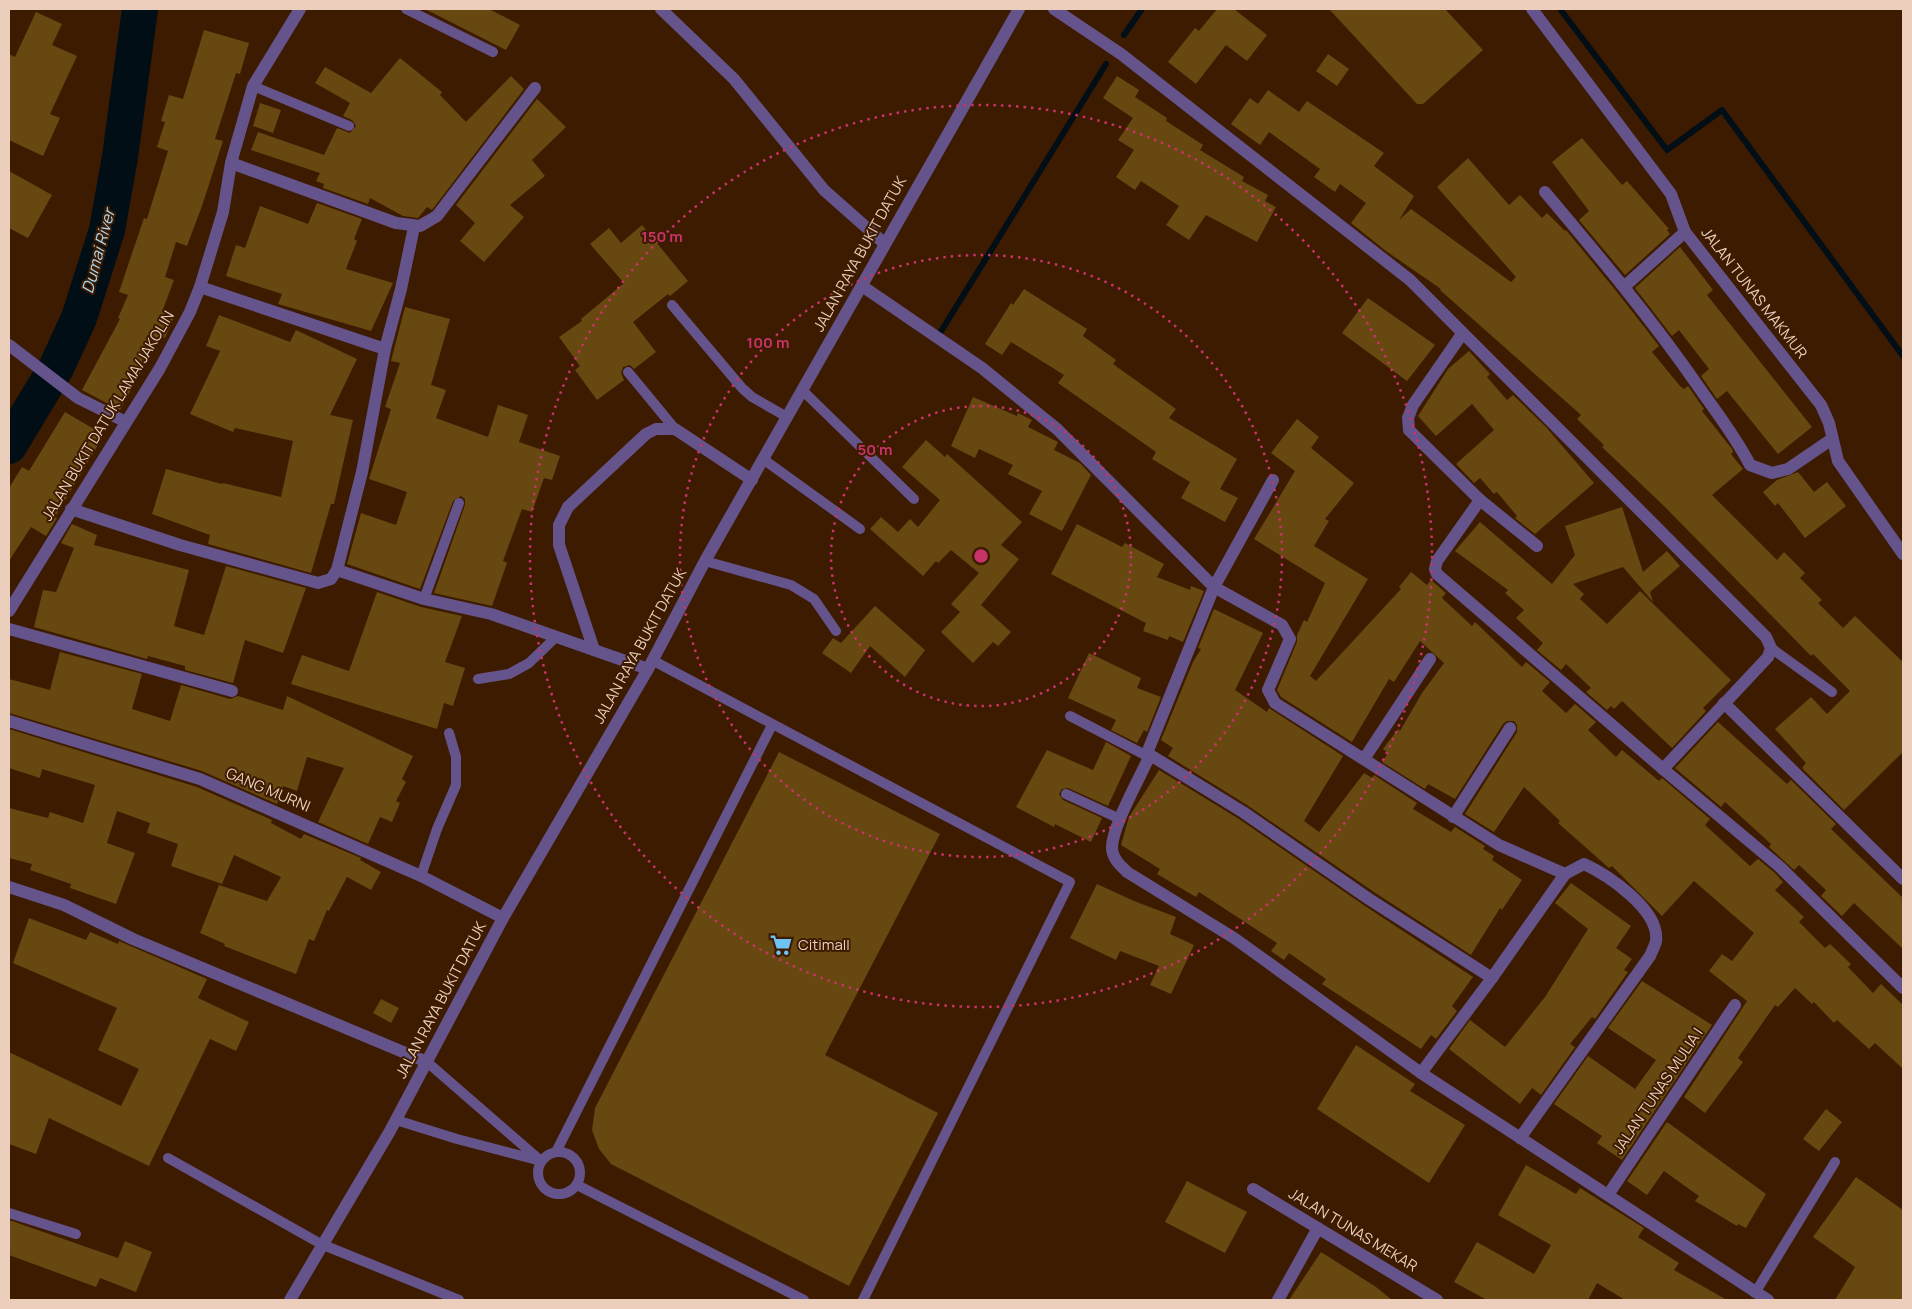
<svg xmlns="http://www.w3.org/2000/svg" width="1912" height="1309" viewBox="0 0 1912 1309" font-family="Manrope,sans-serif">
  <style>
    .lines { fill: none; stroke-linecap: round; stroke-linejoin: round }
    .stream { stroke: #020e16; stroke-width: 6 }
    .river { stroke: #020e16; stroke-width: 36 }
    .building { fill: #674810 }
    .lane { stroke: #65548b; stroke-width: 10 }
    .street { stroke: #65548b; stroke-width: 12 }
    .ring { fill: none; stroke: #c83369; stroke-width: 2.5; stroke-dasharray: 2.5 5 }
    .labels { text-anchor: middle; stroke-width: 4; stroke-linejoin: round; paint-order: stroke }
    .street-label { font-size: 15px; fill: #ebcebb; stroke: #3d1b00 }
    .poi-label { font-size: 15px; fill: #ebcebb; stroke: #3d1b00; text-anchor: start }
    .water-label { font-size: 16px; font-style: italic; fill: #a9d9f8; stroke: #3d1b00 }
    .centre { fill: #c83369; stroke: #3d1b00; stroke-width: 2.5 }
    .ring-label { font-size: 15px; text-anchor: middle; font-weight: bold; fill: #c83369; stroke: #3d1b00; stroke-width: 4; stroke-linejoin: round; paint-order: stroke }
  </style>
  <rect width="100%" height="100%" fill="#3d1b00"/>
  <g class="lines">
    <g class="stream">
      <polyline points="1560,9 1667,150 1722,110 1903,356"/>
      <polyline points="1124,35 1142,9"/>
      <polyline points="940,333 1106,64"/>
    </g>
    <polyline class="river" points="9,446 56,368 79,318 107,230 120,157 140,9"/>
  </g>
  <g class="building">
    <polygon points="425,9 489,9 520,25 506,50"/>
    <polygon points="1217,9 1234,9 1267,35 1247,61 1226,45 1196,84 1168,62 1195,28 1199,31"/>
    <polygon points="1329,9 1445,9 1483,50 1423,104 1417,104"/>
    <polygon points="36,12 62,24 52,45 77,56 50,114 60,118 43,156 9,140 9,54 15,57"/>
    <polygon points="204,30 249,43 240,74 236,73 215,139 223,141 202,206 187,246 176,242 165,277 174,280 162,312 174,317 165,338 160,336 120,410 82,390 120,319 118,318 128,295 119,292 144,218 147,219 168,151 157,147 165,122 161,121 169,95 183,99"/>
    <polygon points="1328,54 1349,69 1337,86 1316,71"/>
    <polygon points="400,58 442,92 440,95 466,122 511,76 524,89 432,210 427,207 418,218 403,216 370,198 368,204 323,188 324,184 316,181 320,173 251,150 258,132 324,155 337,128 350,133 356,126 352,120 343,116 350,103 315,83 325,67 371,93"/>
    <polygon points="1117,76 1139,90 1135,97 1167,118 1166,121 1203,145 1200,150 1244,177 1242,181 1268,195 1265,201 1276,207 1257,242 1206,215 1189,240 1166,225 1179,206 1141,181 1135,190 1116,177 1134,150 1118,140 1133,118 1103,98"/>
    <polygon points="1268,90 1299,112 1307,101 1384,153 1374,166 1414,196 1399,220 1411,209 1511,282 1516,277 1437,187 1468,158 1509,205 1520,195 1542,218 1547,213 1565,231 1566,230 1617,292 1659,346 1652,352 1680,386 1684,389 1688,386 1704,409 1702,411 1732,449 1733,452 1731,454 1743,469 1712,495 1777,560 1784,552 1805,573 1800,578 1822,600 1818,603 1843,628 1855,616 1903,662 1903,752 1844,810 1802,768 1806,763 1775,729 1811,697 1827,714 1850,691 1813,654 1811,656 1664,506 1602,447 1604,445 1577,419 1581,415 1440,290 1441,289 1386,251 1351,223 1366,203 1340,184 1335,192 1314,177 1320,169 1269,132 1260,145 1231,124 1250,98 1258,104"/>
    <polygon points="537,99 566,127 532,160 545,176 510,205 524,217 484,262 460,241 475,223 456,205"/>
    <polygon points="260,103 281,110 273,133 253,126"/>
    <polygon points="1582,138 1622,185 1627,181 1669,229 1667,230 1670,234 1625,275 1579,220 1589,211 1552,162"/>
    <polygon points="9,171 52,195 28,238 9,228"/>
    <polygon points="317,203 362,219 354,239 357,241 346,269 393,283 371,331 278,304 282,294 226,276 236,245 245,248 260,206 308,224"/>
    <polygon points="642,225 688,281 670,296 668,294 633,322 656,352 634,369 630,365 623,367 621,373 624,380 597,400 575,370 580,366 559,337 582,321 581,319 624,283 590,244 609,228 621,243"/>
    <polygon points="1680,247 1713,290 1707,295 1812,427 1778,454 1727,391 1717,399 1701,376 1709,369 1679,330 1672,336 1635,288"/>
    <polygon points="1024,289 1087,329 1083,336 1116,360 1113,364 1176,409 1169,418 1237,459 1220,489 1238,498 1225,522 1181,498 1190,482 1152,459 1156,452 1058,383 1064,375 1011,342 1002,355 985,344 1011,303 1013,305"/>
    <polygon points="1368,298 1435,345 1407,381 1342,333"/>
    <polygon points="405,307 450,319 431,385 446,390 436,418 488,437 498,405 528,415 519,442 560,456 552,480 544,478 532,512 522,509 503,561 507,563 492,606 434,593 465,505 465,499 461,496 453,501 420,589 347,564 361,513 396,525 407,492 369,479 391,409 385,407 400,363 391,361"/>
    <polygon points="219,315 290,342 296,330 357,359 330,415 353,420 334,504 331,504 311,573 208,544 210,535 152,514 166,469 222,484 223,483 281,497 293,441 235,428 233,432 190,414 220,351 206,346"/>
    <polygon points="1469,351 1490,374 1487,377 1507,400 1513,395 1546,427 1594,483 1535,534 1515,518 1517,516 1497,492 1494,494 1480,478 1474,483 1456,464 1494,430 1472,404 1436,436 1418,416 1448,369"/>
    <polygon points="973,397 1017,416 1018,413 1032,420 1028,427 1058,442 1054,450 1080,463 1091,475 1062,531 1029,514 1042,491 1008,474 1013,465 979,449 975,458 951,446"/>
    <polygon points="65,412 104,435 55,517 57,518 46,536 31,527 9,561 9,488 22,467 29,471"/>
    <polygon points="1297,419 1319,437 1311,448 1354,483 1325,519 1329,521 1314,546 1368,579 1310,676 1316,681 1401,589 1399,587 1411,572 1427,585 1431,580 1446,593 1442,598 1472,626 1475,622 1522,667 1526,662 1550,682 1542,691 1566,713 1575,704 1596,722 1588,730 1616,757 1622,750 1659,781 1662,778 1710,819 1705,825 1750,866 1758,859 1775,873 1783,882 1775,890 1804,917 1799,922 1825,948 1830,944 1851,964 1848,967 1873,993 1881,984 1903,1005 1903,1069 1875,1043 1869,1049 1837,1020 1834,1023 1814,1002 1812,1004 1795,988 1778,1007 1775,1005 1738,1058 1743,1062 1705,1113 1684,1097 1747,1001 1709,971 1722,954 1732,961 1754,933 1748,928 1694,881 1662,916 1612,866 1609,868 1558,823 1560,821 1524,787 1494,832 1465,814 1517,732 1517,725 1514,721 1507,721 1503,724 1455,799 1428,784 1425,789 1382,762 1388,753 1383,749 1398,729 1400,731 1422,693 1444,663 1420,641 1394,682 1389,679 1352,742 1281,697 1277,690 1297,642 1297,635 1304,620 1307,622 1325,583 1254,539 1295,471 1271,453"/>
    <polygon points="926,440 945,457 947,454 1022,522 1001,545 1019,559 981,605 1011,632 998,646 993,642 973,663 941,632 960,612 951,604 979,573 951,550 938,563 936,561 923,576 870,529 881,517 898,532 910,519 918,527 940,500 902,467"/>
    <polygon points="1798,472 1814,492 1827,482 1846,506 1805,538 1778,503 1775,506 1763,492 1777,480"/>
    <polygon points="1622,507 1643,572 1667,551 1680,566 1650,592 1653,602 1623,567 1573,584 1584,594 1580,599 1607,624 1640,591 1731,680 1703,708 1706,711 1672,748 1622,701 1614,709 1611,706 1607,710 1586,692 1591,688 1566,664 1561,670 1537,650 1543,643 1516,618 1524,610 1505,593 1508,590 1455,551 1480,522 1552,584 1575,555 1565,526"/>
    <polygon points="72,524 97,535 94,545 189,570 174,626 204,635 226,566 306,588 283,653 245,640 233,683 185,670 185,666 148,656 147,659 34,627 43,590 56,592 74,548 61,543"/>
    <polygon points="1077,524 1122,547 1125,543 1164,564 1157,577 1190,590 1191,586 1204,591 1183,642 1169,636 1168,640 1143,631 1146,623 1051,574"/>
    <polygon points="377,592 421,607 462,616 445,662 465,668 453,706 444,703 437,729 291,684 302,655 349,671"/>
    <polygon points="875,606 925,650 905,677 870,646 851,673 822,653 833,638 841,643"/>
    <polygon points="1214,609 1263,633 1235,690 1267,712 1269,708 1343,756 1304,821 1319,832 1364,773 1372,778 1374,775 1417,803 1413,809 1451,832 1455,827 1485,846 1483,849 1494,856 1492,860 1522,880 1502,910 1500,908 1471,955 1374,892 1247,805 1168,756 1173,748 1161,740 1193,662 1201,649 1198,648"/>
    <polygon points="60,652 142,674 132,709 170,721 181,685 230,699 238,696 283,710 287,696 413,756 402,779 406,782 396,801 400,803 392,822 380,817 368,844 318,822 344,768 307,757 297,791 283,786 277,804 202,771 9,713 9,679 50,690"/>
    <polygon points="1089,653 1141,678 1137,688 1161,697 1147,732 1144,730 1137,743 1111,730 1116,720 1068,698"/>
    <polygon points="1718,722 1787,784 1791,780 1836,824 1831,829 1903,898 1903,949 1854,903 1842,916 1821,896 1826,890 1799,865 1794,870 1769,847 1771,844 1725,802 1721,807 1675,768"/>
    <polygon points="9,729 197,787 272,820 271,823 301,839 304,834 361,858 360,860 381,872 371,890 347,877 329,911 327,910 314,941 309,939 296,974 224,946 225,944 200,933 219,885 267,901 281,877 234,855 222,884 171,866 178,844 147,833 150,823 117,811 107,843 135,853 116,904 70,888 71,884 30,870 32,864 9,858 9,808 48,818 50,812 83,823 95,785 42,769 40,778 9,768"/>
    <polygon points="1106,742 1131,756 1108,806 1068,788 1062,789 1059,794 1063,800 1102,818 1091,842 1055,824 1054,827 1016,807 1047,750 1093,770"/>
    <polygon points="779,752 940,834 825,1055 938,1113 849,1286 611,1164 599,1149 592,1130 595,1108"/>
    <polygon points="1159,770 1239,819 1365,906 1473,977 1452,1006 1457,1011 1436,1039 1431,1035 1421,1049 1322,984 1326,979 1289,953 1284,960 1271,951 1277,943 1199,892 1196,897 1157,874 1160,869 1121,845 1129,817"/>
    <polygon points="1571,883 1631,926 1616,948 1632,959 1624,970 1628,972 1595,1019 1592,1017 1570,1044 1575,1047 1541,1095 1532,1088 1520,1104 1449,1049 1470,1020 1505,1047 1545,997 1588,929 1555,903"/>
    <polygon points="1097,884 1134,901 1176,917 1170,934 1194,945 1171,994 1150,985 1159,966 1120,951 1116,960 1070,938"/>
    <polygon points="29,918 86,940 90,932 118,944 119,941 207,979 198,998 249,1022 236,1051 210,1039 149,1166 49,1118 36,1154 9,1144 9,1052 121,1106 139,1069 98,1050 117,1008 13,963"/>
    <polygon points="1642,981 1712,1025 1622,1160 1597,1143 1602,1136 1554,1104 1588,1056 1635,1089 1656,1060 1608,1028"/>
    <polygon points="381,999 399,1008 391,1023 373,1013"/>
    <polygon points="1356,1045 1415,1084 1410,1091 1465,1125 1429,1183 1317,1109"/>
    <polygon points="1826,1109 1842,1122 1819,1151 1803,1139"/>
    <polygon points="1667,1122 1766,1194 1746,1228 1738,1224 1737,1226 1695,1201 1699,1196 1664,1171 1647,1195 1627,1181"/>
    <polygon points="1526,1165 1576,1194 1580,1188 1644,1228 1638,1237 1679,1263 1674,1270 1727,1300 1625,1300 1597,1283 1588,1300 1487,1300 1454,1282 1477,1242 1534,1274 1551,1245 1498,1215"/>
    <polygon points="1856,1177 1903,1210 1903,1300 1835,1300 1855,1267 1813,1237"/>
    <polygon points="1187,1181 1247,1212 1225,1253 1165,1222"/>
    <polygon points="9,1220 118,1258 125,1241 152,1252 136,1292 100,1278 96,1287 9,1255"/>
    <polygon points="1321,1252 1376,1287 1392,1300 1289,1300"/>
  </g>
  <g class="lines">
    <g class="lane">
      <polyline points="406,9 493,52"/>
      <polyline points="253,86 349,126"/>
      <polyline points="672,305 742,388 752,397 787,417"/>
      <polyline points="628,372 675,429"/>
      <polyline points="802,390 914,499"/>
      <polyline points="763,459 860,529"/>
      <polyline points="705,561 791,585 814,599 836,631"/>
      <polyline points="424,599 459,503"/>
      <polyline points="1771,648 1832,692"/>
      <polyline points="652,660 1070,882 863,1300"/>
      <polyline points="478,679 509,674 529,663 556,637"/>
      <polyline points="1070,716 1149,757"/>
      <polyline points="1066,794 1120,819"/>
      <polyline points="421,876 437,829 456,785 456,757 449,733"/>
      <polyline points="396,1120 457,1139 541,1161 427,1062"/>
      <circle cx="559" cy="1173" r="21"/>
      <polyline points="556,1152 772,725"/>
      <polyline points="168,1158 321,1244 459,1300"/>
      <polyline points="577,1185 804,1300"/>
      <polyline points="9,1213 76,1234"/>
      <polyline points="1755,1293 1835,1162"/>
    </g>
    <g class="street">
      <polyline points="661,9 734,79 824,190 885,244"/>
      <polyline points="1054,9 1121,54 1410,280 1766,637 1771,648 1768,657 1663,769"/>
      <polyline points="1532,9 1671,194 1685,232 1821,405 1829,423 1838,461 1903,554"/>
      <polyline points="231,163 396,223 420,226 437,216 535,88"/>
      <path d="M1545 192C1598 255 1651 318 1698 386 1716 412 1736 437 1750 465L1772 473 1788 469 1832 439"/>
      <path d="M862 286 982 368 1057 429 1214 587 1282 625 1290 639 1268 690 1275 703 1499 845 1565 874 1584 864C1608 875 1660 910 1656 941 1655 946 1652 951 1650 956L1520 1138"/>
      <polyline points="1625,286 1685,232"/>
      <polyline points="200,287 385,349"/>
      <polyline points="1462,334 1413,405 1408,418 1409,430 1480,500 1537,546"/>
      <polyline points="9,345 78,398 126,422"/>
      <path d="M1273 480 1214 587 1147 753 1149 757C1140 778 1111 828 1112 849 1113 859 1120 865 1127 872L1234 938 1421 1073 1768 1300"/>
      <polyline points="1480,500 1437,561 1435,569 1437,574 1663,769 1780,867 1903,988"/>
      <polyline points="71,509 180,545 318,583 331,579 337,570 362,472 385,349 401,289 414,227"/>
      <polyline points="337,570 424,599 491,614 648,669"/>
      <polyline points="9,611 160,368 190,312 200,287 223,212 231,163 253,86 300,9"/>
      <polyline points="9,629 232,691"/>
      <polyline points="594,650 559,545 559,525 568,507 646,434 656,429 675,429 752,480"/>
      <polyline points="1724,703 1903,879"/>
      <polyline points="9,721 200,779 421,876 503,918"/>
      <polyline points="1147,753 1243,812 1369,899 1492,978"/>
      <polyline points="1364,759 1430,659"/>
      <polyline points="1453,817 1510,728"/>
      <polyline points="9,887 64,905 133,939 427,1062"/>
      <polyline points="1421,1073 1492,978 1565,874"/>
      <polyline points="1253,1189 1437,1300"/>
      <polyline points="1608,1195 1735,1005"/>
      <polyline points="290,1300 390,1131 503,918 648,669 705,561 1019,9"/>
      <polyline points="1278,1300 1318,1228"/>
    </g>
  </g>
  <g class="ring">
    <circle cx="981" cy="556" r="150"/>
    <circle cx="981" cy="556" r="301"/>
    <circle cx="981" cy="556" r="451"/>
  </g>
  <defs>
    <g id="supermarket-bare" transform="scale(1.725)"><path d="M-6-5.5h2.5l.6 2H6L4.5 2H-2.5L-4.4-4H-6ZM-1.5 3.2a1.3 1.3 0 1 0 .1 0ZM3 3.2a1.3 1.3 0 1 0 .1 0Z" fill="#6fc2f4" stroke="#3d1b00" stroke-width="2.5" paint-order="stroke"/></g>
  </defs>
  <g fill-rule="evenodd">
    <use href="#supermarket-bare" x="781" y="945"/>
  </g>
  <g class="labels">
    <g class="street-label">
      <text transform="translate(860 254) rotate(-61)" y="5">JALAN RAYA BUKIT DATUK</text>
      <text transform="translate(1754 293) rotate(52)" y="5">JALAN TUNAS MAKMUR</text>
      <text transform="translate(108 416) rotate(-59)" y="5">JALAN BUKIT DATUK LAMA/JAKOLIN</text>
      <text transform="translate(640 646) rotate(-61)" y="5">JALAN RAYA BUKIT DATUK</text>
      <text transform="translate(268 790) rotate(23)" y="5">GANG MURNI</text>
      <text transform="translate(441 1000) rotate(-62)" y="5">JALAN RAYA BUKIT DATUK</text>
      <text transform="translate(1658 1091) rotate(-56)" y="5">JALAN TUNAS MULIA I</text>
      <text transform="translate(1353 1230) rotate(31)" y="5">JALAN TUNAS MEKAR</text>
    </g>
    <g class="poi-label">
      <text x="798" y="950">Citimall</text>
    </g>
    <g class="water-label">
      <text transform="translate(98 251) rotate(-75)" y="6">Dumai River</text>
    </g>
  </g>
  <circle cx="981" cy="556" r="8" class="centre"/>
  <g class="ring-label">
    <text x="662" y="242">150 m</text>
    <text x="768" y="348">100 m</text>
    <text x="875" y="455">50 m</text>
  </g>
  <rect width="1912" height="1309" fill="none" stroke="#ebcebb" stroke-width="20"/>
</svg>
